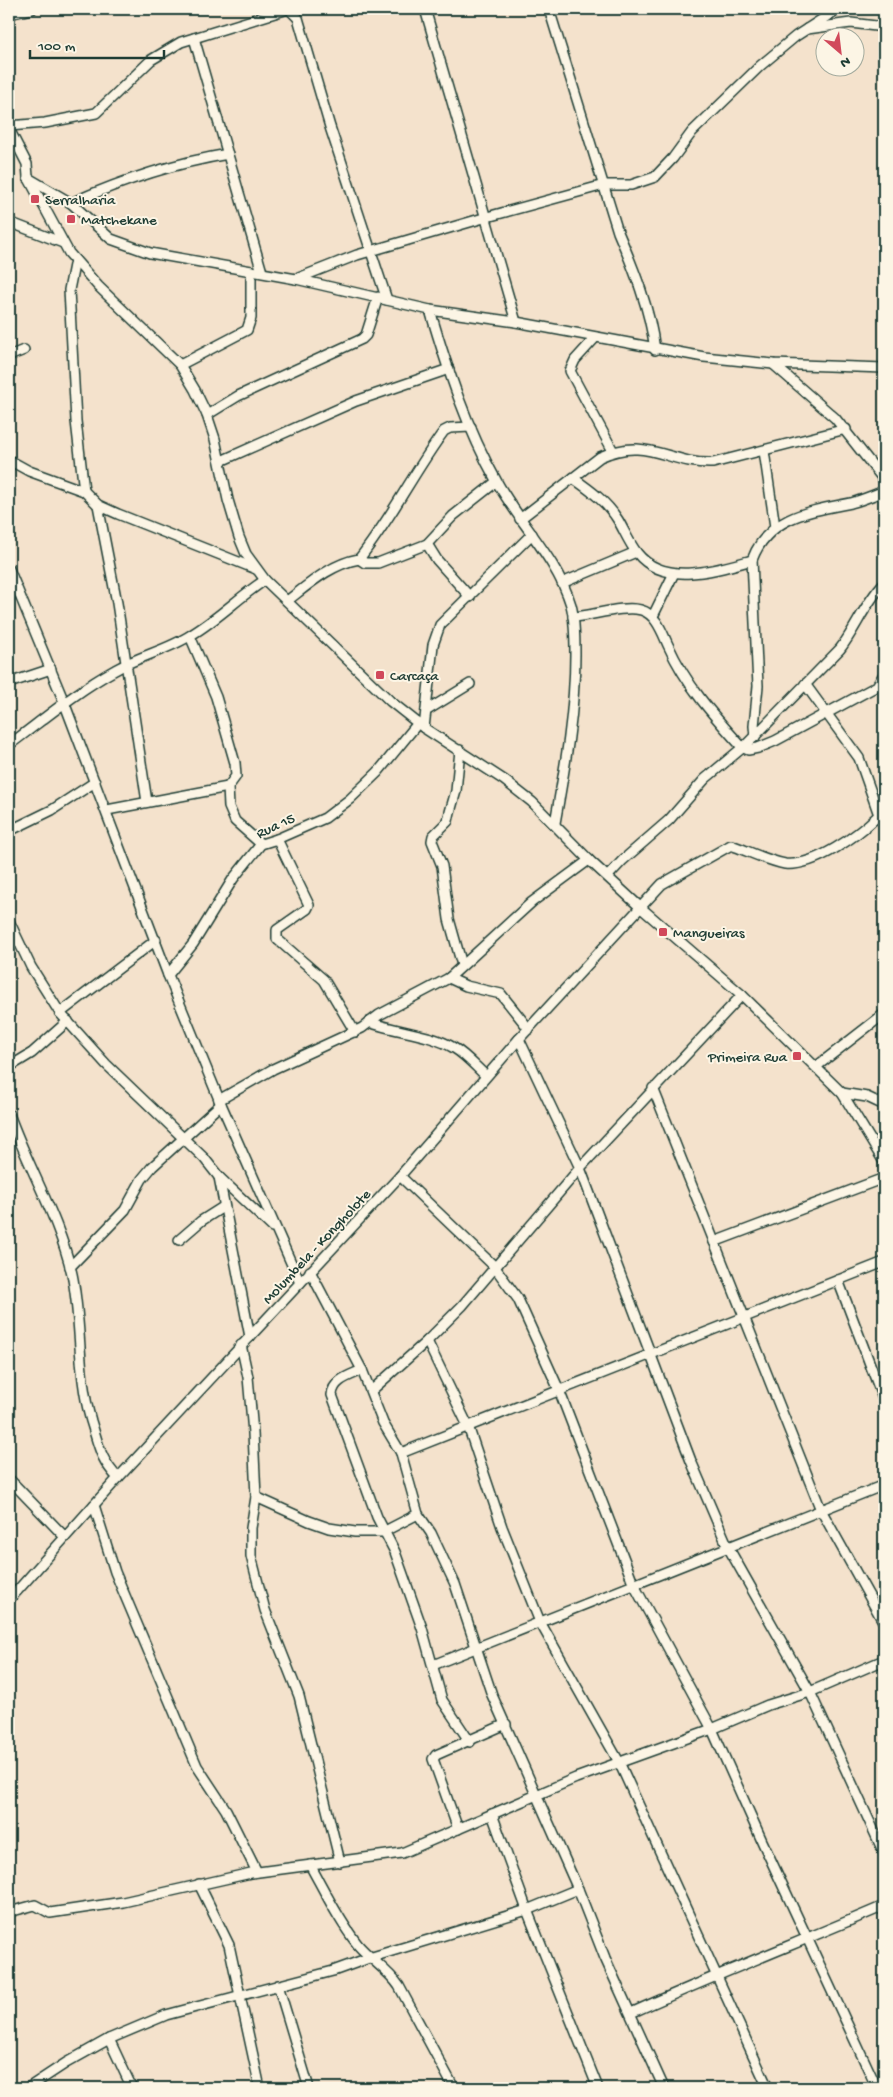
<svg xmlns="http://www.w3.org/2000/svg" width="893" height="2097" viewBox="0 0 893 2097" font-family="'Gochi Hand',sans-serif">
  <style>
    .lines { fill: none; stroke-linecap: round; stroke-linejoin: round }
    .minor-casing { stroke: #1f3d34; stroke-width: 12 }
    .minor { stroke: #fcf5e5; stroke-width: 9 }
    .poi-dot { fill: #d1495b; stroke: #fcf5e5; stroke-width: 2 }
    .labels { text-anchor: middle; stroke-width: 4; stroke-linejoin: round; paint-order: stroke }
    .poi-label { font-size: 15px; fill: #1f3d34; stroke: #fcf5e5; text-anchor: start }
    .street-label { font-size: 15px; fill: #1f3d34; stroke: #fcf5e5 }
  </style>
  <rect width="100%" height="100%" fill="#f4e2cc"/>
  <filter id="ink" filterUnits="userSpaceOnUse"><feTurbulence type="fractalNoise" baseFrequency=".02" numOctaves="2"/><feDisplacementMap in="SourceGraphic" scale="10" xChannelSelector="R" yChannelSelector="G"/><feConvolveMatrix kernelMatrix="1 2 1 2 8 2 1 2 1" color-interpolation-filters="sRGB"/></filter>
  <g filter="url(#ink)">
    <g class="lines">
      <g class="minor-casing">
        <g id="minor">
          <polyline points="289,9 298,18 330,127 387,300"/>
          <polyline points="425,9 516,322"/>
          <path d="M549 9 618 232C634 269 650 309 655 350"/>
          <polyline points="9,14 32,9"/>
          <polyline points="807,29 851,23 884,27"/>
          <polyline points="194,38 262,272"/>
          <polyline points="9,126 45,123 96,113 151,60 181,42 288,9"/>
          <polyline points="9,129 27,164 28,177 69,253 98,286 180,365 195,390 207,415 215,439 228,500 239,537 246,554 265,580 390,701 424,728 504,780 532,802 589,860 640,907 742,995 842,1093 884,1162"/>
          <polyline points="28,178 71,203 111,239 150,253 296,279 430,310 516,322 704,357 773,364 884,368"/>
          <path d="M71 203C121 181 174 163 228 154"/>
          <polyline points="9,222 63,243"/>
          <polyline points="75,260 69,290 76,421 84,491"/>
          <polyline points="296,279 357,255 487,217 604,185 631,185 655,177 673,158 692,132 760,66 796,36 838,9"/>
          <path d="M430 310C447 368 467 429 497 482 520 524 557 559 571 605 575 620 575 638 575 654 575 710 565 767 555 823"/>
          <polyline points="595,338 575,360 570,371 613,451"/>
          <polyline points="9,356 24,350"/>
          <polyline points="773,364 835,418 884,480"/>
          <polyline points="180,365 247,330 251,318 251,271"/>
          <polyline points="207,415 238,396 362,339 366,335 378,297"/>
          <polyline points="764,451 775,527"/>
          <polyline points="9,460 29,471 84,491 98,505 118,514 256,569"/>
          <polyline points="221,461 356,401 449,369"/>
          <path d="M573 478C590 490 607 502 618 520 624 530 629 543 637 553 664 587 716 570 752 560"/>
          <polyline points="98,505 117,603 147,802"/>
          <path d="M520 519 600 457C647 435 669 465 713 463L846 429"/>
          <polyline points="427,544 437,560 470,597"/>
          <polyline points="359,559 365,563 378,563 427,544 453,516 496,482"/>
          <polyline points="9,569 64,702 168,975 221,1104 300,1283"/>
          <polyline points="562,583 636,552"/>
          <path d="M287 601C309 584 331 564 359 559 391 519 413 473 444 431L450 428 471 427"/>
          <polyline points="653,616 674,573"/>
          <path d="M573 617C591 616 624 605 641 610 656 614 662 632 668 645 686 685 713 715 742 747L748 750 758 748 775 741 877 686 884 674"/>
          <polyline points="190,636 216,697 235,763 236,776 228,787 229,807 235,821 261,844"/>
          <polyline points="9,683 51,669"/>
          <polyline points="805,684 859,758 878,812 884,824"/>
          <polyline points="426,711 470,684"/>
          <polyline points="424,728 433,645 440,625 532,534"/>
          <path d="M755 737 754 726 758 686 752 560C768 516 811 511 851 503 862 500 874 495 884 491"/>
          <path d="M9 745C44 719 77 691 115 670 139 656 168 650 191 635 218 619 239 597 265 580"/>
          <polyline points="460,750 456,791 450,812 448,821 433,836 432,841 442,866 449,919 462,965"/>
          <polyline points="107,810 228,787"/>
          <polyline points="9,831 52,810 95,782"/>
          <polyline points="277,839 309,905 307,909 277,930 277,939 324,980 355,1032"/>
          <path d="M608 876 623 860 669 820 705 779 747 744 840 649C856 628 865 603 884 583"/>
          <polyline points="9,921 31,967 60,1013 106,1064 204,1158 219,1177 272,1227"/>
          <polyline points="168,975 193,944 233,879 261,844 277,839 325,818 350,799 378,772 418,723"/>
          <polyline points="449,978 466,986 501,994 529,1029"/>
          <polyline points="60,1013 156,940"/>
          <path d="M369 1022C396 1032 429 1033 454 1048 466 1055 476 1067 486 1076"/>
          <polyline points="519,1039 580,1168 691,1461 728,1547 810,1692 884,1853"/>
          <polyline points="817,1066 884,1014"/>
          <polyline points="9,1067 32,1053 68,1021"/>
          <polyline points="653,1088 821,1510 884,1623"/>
          <polyline points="842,1093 867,1097 884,1105"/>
          <polyline points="219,1100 273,1069 362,1028 379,1015 449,978 532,902 589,860"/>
          <path d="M9 1114C28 1167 59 1218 72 1274 82 1322 77 1373 91 1421 99 1446 100 1459 118 1478"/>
          <polyline points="400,1176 494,1266 518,1299 559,1390 634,1585 712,1729 762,1841 877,2088"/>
          <polyline points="219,1177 250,1337"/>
          <polyline points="179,1240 201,1221 223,1207"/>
          <polyline points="714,1242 884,1178"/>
          <polyline points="70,1267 125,1210 142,1179 152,1167 221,1104"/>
          <polyline points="310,1271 362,1370 383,1423 401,1453 418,1514 431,1533 455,1584 492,1695 578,1889 605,1958 664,2088"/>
          <polyline points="838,1280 884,1401"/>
          <polyline points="427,1341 468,1426 502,1527 540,1622 619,1762 768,2088"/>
          <polyline points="241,1345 248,1377 253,1433 256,1497 251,1528 251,1556 265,1610 299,1696 340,1862"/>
          <path d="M362 1370C349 1376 333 1380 332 1395L377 1517 395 1552 422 1628 442 1700 470 1742"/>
          <polyline points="371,1391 427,1341 462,1306 580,1168 742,995"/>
          <polyline points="401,1453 884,1262"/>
          <polyline points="9,1479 65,1537"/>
          <polyline points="256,1497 309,1521 329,1528 355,1532 383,1532 418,1514"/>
          <polyline points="94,1505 115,1572 197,1766 226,1810 257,1872"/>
          <path d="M9 1600 118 1478 400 1176 519 1039 662 884 731 845C748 851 768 861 785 864 815 867 858 835 879 815"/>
          <polyline points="433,1665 884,1485"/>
          <polyline points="492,1814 527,1910 598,2088"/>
          <polyline points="458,1829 433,1759 436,1755 506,1724"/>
          <path d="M310 1865C325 1892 339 1921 358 1945 371 1960 388 1970 399 1986L454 2088"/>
          <polyline points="199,1884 229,1945 260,2088"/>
          <polyline points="9,1912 35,1905 50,1913 123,1902 251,1873 402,1853 576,1778 712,1729 768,1705 810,1692 884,1660"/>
          <polyline points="278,1985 309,2088"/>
          <path d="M631 2013C715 1975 800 1942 884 1906"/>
          <polyline points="109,2039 132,2088"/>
          <polyline points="28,2088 66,2063 109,2039 166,2015 333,1971 369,1958 527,1910 578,1889"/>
        </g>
      </g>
      <use href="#minor" class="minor"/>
    </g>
  </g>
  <g class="poi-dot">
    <rect x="30" y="194" width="10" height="10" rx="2.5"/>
    <rect x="66" y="214" width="10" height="10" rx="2.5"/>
    <rect x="375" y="670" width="10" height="10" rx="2.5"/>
    <rect x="658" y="927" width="10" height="10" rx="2.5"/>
    <rect x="792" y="1051" width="10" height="10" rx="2.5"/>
  </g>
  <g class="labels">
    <g class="poi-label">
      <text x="45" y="204">Serralharia</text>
      <text x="81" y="224">Matchekane</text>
      <text x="390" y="680">Carcaça</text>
      <text x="673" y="937">Mangueiras</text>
      <text x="787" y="1061" text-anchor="end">Primeira Rua</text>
    </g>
    <g class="street-label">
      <text transform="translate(275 825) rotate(-25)" y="5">Rua 15</text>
      <text transform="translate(316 1246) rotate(-47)" y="5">Molumbela - Kongholote</text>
    </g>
  </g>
  <rect width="893" height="2097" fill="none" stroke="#fcf5e5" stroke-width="30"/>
  <rect x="15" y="15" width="863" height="2067" fill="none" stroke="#1f3d34" stroke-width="2" filter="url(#ink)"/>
  <g transform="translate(840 52) rotate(152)"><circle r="24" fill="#fcf5e5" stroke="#a4ab9e"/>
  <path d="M0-4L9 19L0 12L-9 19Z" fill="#d1495b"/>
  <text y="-8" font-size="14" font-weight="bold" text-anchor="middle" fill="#1f3d34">N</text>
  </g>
  <path d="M30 50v8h134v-8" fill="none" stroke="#1f3d34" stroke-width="2.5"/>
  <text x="38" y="50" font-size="15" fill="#1f3d34" stroke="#fcf5e5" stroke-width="4" paint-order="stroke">100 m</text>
</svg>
